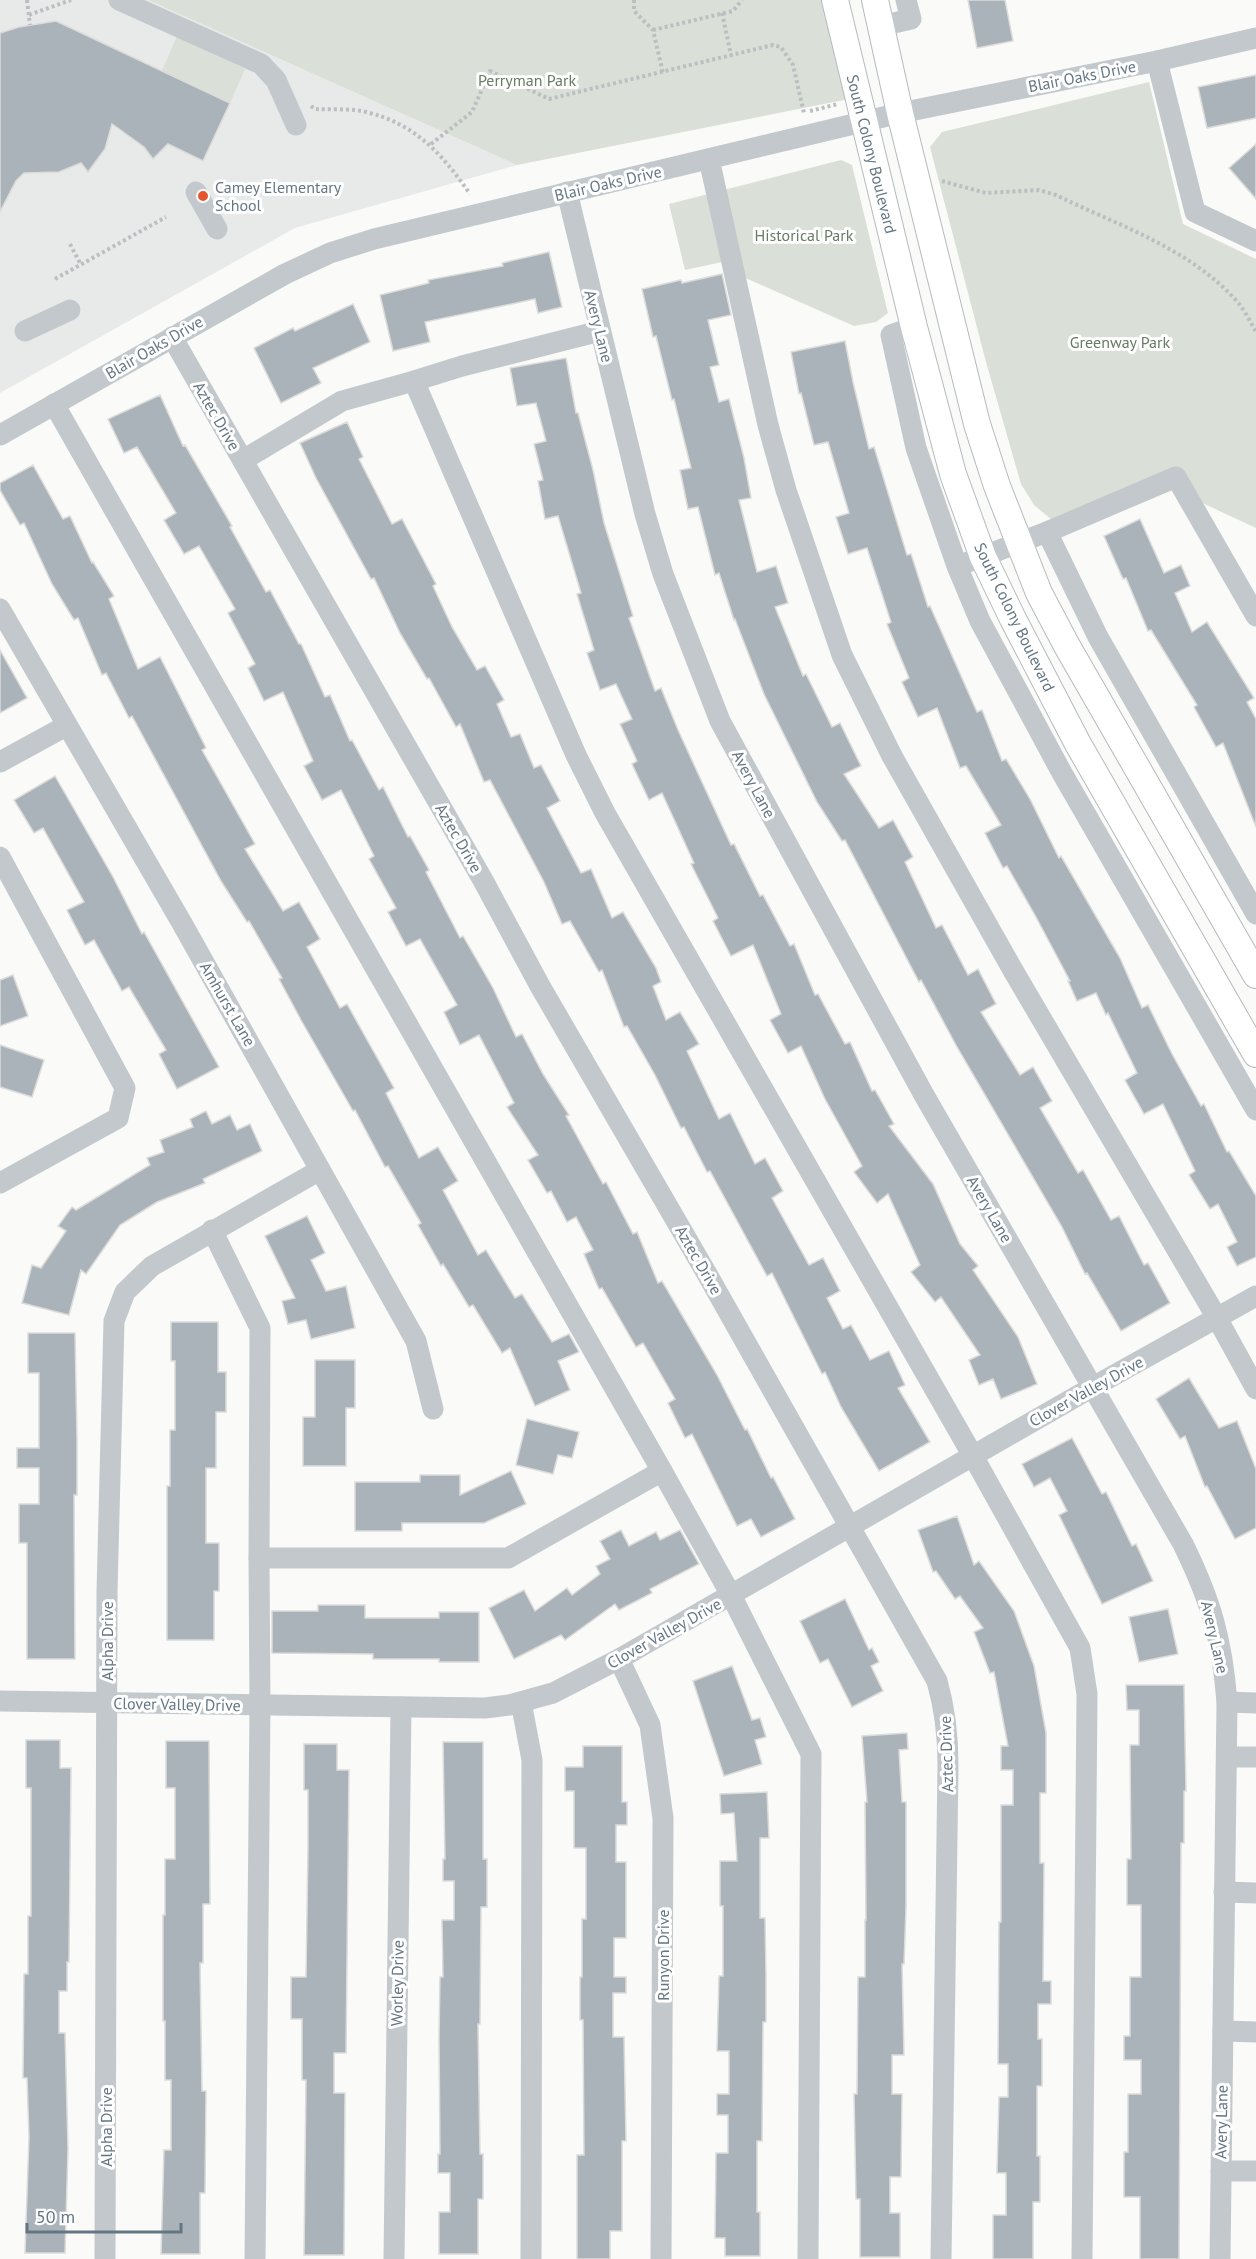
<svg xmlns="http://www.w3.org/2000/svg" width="1256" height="2259" viewBox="0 0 1256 2259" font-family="'PT Sans',sans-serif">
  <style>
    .built { fill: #e8e9e9 }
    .green { fill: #dadfd7 }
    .building { fill: #aab3b9; stroke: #dcdcda; stroke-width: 1.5 }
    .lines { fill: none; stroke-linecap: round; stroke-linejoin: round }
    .major-casing { stroke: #b5babe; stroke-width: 28 }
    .path { stroke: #bbbfc2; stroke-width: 4; stroke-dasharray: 3 3; stroke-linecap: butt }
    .minor { stroke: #c3c8cc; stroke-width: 21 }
    .major { stroke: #fff; stroke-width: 26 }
    .poi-dot { fill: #e4572e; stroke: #fff; stroke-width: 2 }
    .labels { text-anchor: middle; stroke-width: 6; stroke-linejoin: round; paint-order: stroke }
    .street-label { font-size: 16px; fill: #657683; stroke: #fff }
    .park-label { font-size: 16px; fill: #687a64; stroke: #fff }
    .poi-label { font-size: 16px; fill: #657683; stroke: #fff; text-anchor: start }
  </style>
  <rect width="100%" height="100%" fill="#fafaf8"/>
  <polygon class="built" points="0,0 148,0 517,165 295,228 0,393"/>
  <g class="green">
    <polygon points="148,0 822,0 849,99 517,165"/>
    <polygon points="177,36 245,69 230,103 162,71"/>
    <polygon points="1149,82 1183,224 1256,259 1256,528 1198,501 1179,470 1052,520 1034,505 1021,484 986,362 930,147 942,132"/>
    <polygon points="841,160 852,165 888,313 876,322 854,326 741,276 736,259 685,270 669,204"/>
  </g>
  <g class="building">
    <polygon points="968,0 1005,0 1013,41 977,48"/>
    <polygon points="56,21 230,103 203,161 168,144 153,159 144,147 112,124 105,149 88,172 81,163 59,172 24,173 16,181 0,212 0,33 19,27"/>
    <polygon points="1256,75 1256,118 1207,128 1198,87"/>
    <polygon points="1256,144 1256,199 1229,168"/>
    <polygon points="549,252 562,307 538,313 535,299 425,322 430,342 393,351 380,295 429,283 428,280 503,266 502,263"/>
    <polygon points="722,274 731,315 708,320 719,365 710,367 719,402 729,399 744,458 751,498 739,500 757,572 776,566 788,603 775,607 803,676 806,674 832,727 840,723 861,766 844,774 879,828 893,820 913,857 905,862 936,928 942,925 968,975 978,969 996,1004 981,1012 1020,1075 1033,1067 1052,1101 1040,1108 1078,1173 1083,1170 1111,1220 1119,1216 1144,1265 1148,1263 1170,1303 1121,1331 1087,1273 1085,1274 1062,1227 957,1047 921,980 919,982 845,840 842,841 817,802 764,694 735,619 734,620 719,573 715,575 698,507 688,509 680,470 691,468 674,399 672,400 656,336 653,337 642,289 681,280 682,283"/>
    <polygon points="353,304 370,342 313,368 321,383 281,403 254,348 293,328 295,331"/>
    <polygon points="845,341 853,382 869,449 874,447 907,555 911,554 928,607 930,606 977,712 982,710 1002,761 1006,759 1030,799 1059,858 1061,856 1120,958 1142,1008 1148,1005 1172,1054 1201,1106 1204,1104 1227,1152 1229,1151 1256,1196 1256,1257 1237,1266 1227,1247 1237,1242 1218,1204 1210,1209 1189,1175 1195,1171 1163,1104 1144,1114 1125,1080 1137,1073 1108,1013 1106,1015 1096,993 1077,1001 1068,981 1070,981 1036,917 1007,866 1003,868 985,833 1001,825 966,766 960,768 937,708 918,717 902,682 909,678 887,624 891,622 867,548 848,554 836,517 849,513 828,442 814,445 801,393 799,394 791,352"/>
    <polygon points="566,358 576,413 578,413 593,470 604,523 633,616 629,618 655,691 661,688 678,730 731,845 734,844 760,896 763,895 790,946 794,944 815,995 818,994 845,1044 850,1042 872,1091 875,1090 894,1124 889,1126 933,1184 960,1244 978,1266 973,1270 1018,1337 1037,1384 1001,1399 993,1379 979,1385 969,1360 980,1355 941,1297 935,1302 911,1272 920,1265 888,1194 877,1203 854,1172 862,1166 825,1099 801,1046 788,1053 770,1020 781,1014 753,945 731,956 713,921 718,918 691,864 694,863 662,793 649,800 632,764 637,761 620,724 632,719 616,684 600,690 587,653 594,650 577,594 581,593 558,516 545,519 538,481 543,480 534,444 546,441 536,403 517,406 510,368"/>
    <polygon points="160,395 183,446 185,445 232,526 230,527 266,592 270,590 299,644 301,644 325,697 330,695 350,741 352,740 379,790 383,787 408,837 410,836 429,870 426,872 460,938 463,936 493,988 516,1037 522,1034 543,1074 569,1115 566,1116 603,1184 606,1182 633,1234 637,1232 658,1283 662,1281 717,1375 745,1430 747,1429 771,1478 773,1477 795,1519 761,1537 751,1519 737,1526 692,1434 685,1438 668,1403 675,1399 643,1343 636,1347 602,1288 599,1289 584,1254 593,1250 576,1217 567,1222 551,1191 547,1193 528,1160 538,1155 507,1107 514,1103 479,1035 460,1045 444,1012 457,1005 420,939 406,946 388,912 396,908 369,859 374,856 341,790 322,800 304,766 313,761 283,692 264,701 248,668 255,664 228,613 235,609 199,546 184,554 164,520 176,513 137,447 124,453 108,419"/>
    <polygon points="347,422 363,457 359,459 392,524 402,519 436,584 433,586 452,627 477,670 485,666 504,700 497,704 511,737 520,734 534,768 541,765 560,801 547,808 581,873 591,869 612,918 623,912 656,968 661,982 653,986 666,1020 680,1012 699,1044 687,1051 719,1119 730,1113 755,1164 765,1158 783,1191 772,1198 809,1265 823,1258 840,1291 827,1298 843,1329 851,1325 870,1360 889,1351 905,1385 898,1388 930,1442 879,1471 841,1407 825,1372 822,1374 772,1273 767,1276 710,1171 707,1172 684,1127 681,1128 655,1075 627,1026 624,1027 602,970 599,972 570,921 562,924 544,882 490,780 484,782 460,724 456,727 429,678 427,679 400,633 374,578 371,579 316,478 300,443"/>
    <polygon points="33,465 63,519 70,516 92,563 93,562 114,596 109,599 138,669 160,657 206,748 202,750 255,844 245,849 283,911 299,902 320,939 307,947 340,1008 347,1004 394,1088 386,1093 419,1158 438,1147 458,1181 443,1190 478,1255 486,1250 515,1298 522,1294 552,1342 569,1334 579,1352 558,1361 570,1390 535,1406 510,1348 502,1353 473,1305 469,1307 443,1264 441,1266 418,1225 421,1223 388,1166 385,1167 355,1110 353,1111 301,1020 279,979 282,978 249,921 247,922 221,881 132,716 129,718 106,673 102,675 78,618 74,620 52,584 24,523 20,525 0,490 0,483"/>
    <polygon points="1140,519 1164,573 1181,565 1190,586 1175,593 1192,632 1207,622 1254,698 1247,702 1256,719 1256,827 1223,743 1216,747 1194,707 1197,705 1151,630 1148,631 1126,578 1123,579 1104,536"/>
    <polygon points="0,650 27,698 0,713"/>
    <polygon points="55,776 113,877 142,934 144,932 219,1067 177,1089 159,1054 166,1050 129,987 122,991 94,940 85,945 67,910 84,902 43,828 34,833 14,800"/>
    <polygon points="13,975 28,1016 0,1026 0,980"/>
    <polygon points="0,1045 44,1060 32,1097 0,1087"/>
    <polygon points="206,1111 212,1124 230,1115 237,1130 250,1124 262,1151 203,1179 205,1183 157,1202 120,1225 86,1274 81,1270 69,1315 22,1303 32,1265 41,1268 66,1231 58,1226 72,1207 76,1210 150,1165 147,1158 164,1152 160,1140 193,1127 190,1119"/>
    <polygon points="307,1216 325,1253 311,1260 326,1291 346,1286 355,1328 311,1339 306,1320 288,1324 282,1301 295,1298 265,1236"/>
    <polygon points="171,1322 218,1322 218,1372 226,1372 226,1412 216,1412 216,1468 206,1468 206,1543 219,1543 219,1591 214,1591 214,1640 167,1640 167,1486 170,1486 170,1430 175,1430 175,1361 171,1361"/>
    <polygon points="28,1333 75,1333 77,1439 77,1495 74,1495 75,1659 27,1659 27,1543 19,1543 19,1504 39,1504 39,1468 17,1468 17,1448 39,1448 39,1373 28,1373"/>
    <polygon points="315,1360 355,1360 355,1408 346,1408 346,1466 303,1466 303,1417 315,1417"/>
    <polygon points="1189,1378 1219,1428 1237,1421 1256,1469 1256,1528 1235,1539 1207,1486 1205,1487 1185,1436 1180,1439 1156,1399"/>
    <polygon points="527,1419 579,1432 572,1458 558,1455 553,1474 516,1465"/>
    <polygon points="1072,1438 1102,1494 1106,1492 1132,1546 1136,1544 1153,1581 1102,1604 1059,1515 1067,1511 1050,1478 1034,1487 1022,1464"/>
    <polygon points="511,1471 526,1504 484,1523 402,1523 402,1531 355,1531 355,1482 420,1482 420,1475 460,1475 460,1495"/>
    <polygon points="957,1516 974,1565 979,1561 1014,1611 1034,1666 1046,1733 1046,1793 1040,1793 1040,1863 1044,1863 1043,1981 1051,1981 1051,2004 1038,2004 1038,2039 1042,2039 1042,2086 1037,2086 1037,2156 1040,2156 1040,2202 1033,2202 1033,2259 993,2259 993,2215 1006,2215 1006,2173 997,2173 999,2097 1008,2097 1008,2064 998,2064 999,1922 1001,1922 1001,1805 1013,1805 1013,1770 1001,1770 1001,1746 1008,1746 994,1672 990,1673 974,1632 983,1628 960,1596 955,1599 936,1571 933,1572 918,1530"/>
    <polygon points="621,1530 629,1546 656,1532 660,1540 680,1530 699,1564 650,1589 652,1593 619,1610 615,1604 565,1640 561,1635 514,1659 489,1608 524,1590 535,1611 567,1588 572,1595 600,1574 596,1566 610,1559 600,1541"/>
    <polygon points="845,1599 869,1650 872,1648 879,1662 871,1666 883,1691 852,1707 828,1659 820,1663 800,1621"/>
    <polygon points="318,1605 365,1605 365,1618 439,1618 439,1612 479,1612 479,1662 439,1662 439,1659 373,1659 373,1654 272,1653 272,1611 318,1611"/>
    <polygon points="1168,1609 1178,1654 1139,1662 1129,1617"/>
    <polygon points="732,1666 752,1720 760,1718 766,1737 755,1740 762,1764 724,1776 693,1681"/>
    <polygon points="1126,1685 1184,1685 1186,1791 1184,1791 1184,1843 1181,1843 1179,2259 1140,2259 1140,2197 1124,2197 1124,2152 1128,2152 1128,2094 1141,2094 1141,2060 1124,2060 1124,2036 1130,2036 1130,1977 1141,1977 1141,1905 1127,1905 1127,1859 1131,1859 1130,1745 1139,1745 1139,1710 1127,1710"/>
    <polygon points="907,1733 908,1749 899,1750 902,1802 906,1802 906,1907 904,1964 902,1964 904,2055 892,2055 892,2094 902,2094 901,2177 890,2177 890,2213 900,2213 900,2257 860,2257 860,2199 856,2199 854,2094 857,2094 858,1977 865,1977 865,1920 866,1920 865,1802 867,1802 862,1736"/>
    <polygon points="26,1740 60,1740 60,1768 71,1768 69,1962 67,1962 67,1991 59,1991 59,2033 65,2033 68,2149 65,2253 25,2253 29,2137 27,2078 23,2078 24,1974 28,1974 28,1916 31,1916 31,1788 26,1788"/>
    <polygon points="166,1741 209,1741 210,1904 203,1904 203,1963 200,1963 202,2091 206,2091 205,2193 200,2193 200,2254 161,2254 164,2150 171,2150 171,2080 165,2080 165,2021 163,2021 163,1915 165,1915 165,1859 175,1859 175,1788 166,1788"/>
    <polygon points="443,1742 483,1742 483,1859 487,1859 487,1907 481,1907 480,2024 478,2024 480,2154 483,2154 483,2199 478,2199 478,2254 439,2254 439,2212 450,2212 450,2173 438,2173 438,2154 440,2154 439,2037 440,1977 443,1977 442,1920 454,1920 454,1881 443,1881 443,1859 445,1859"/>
    <polygon points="304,1744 337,1744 337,1770 349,1770 346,2053 334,2053 334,2093 345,2093 344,2255 304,2255 306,2080 302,2080 302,2019 291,2019 291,1977 306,1977 308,1847 308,1790 304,1790"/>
    <polygon points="583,1746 622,1746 622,1802 627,1802 627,1825 616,1825 616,1862 626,1862 626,1938 614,1938 614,1977 626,1977 626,1993 613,1993 613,2037 624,2037 626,2141 622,2141 622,2231 610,2231 610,2259 577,2259 577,2155 584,2155 583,2020 580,2020 580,1977 582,1977 582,1919 586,1919 586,1848 574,1848 574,1791 565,1791 565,1767 583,1767"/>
    <polygon points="767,1792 769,1838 760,1838 760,1918 765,1918 766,1976 766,2022 763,2022 762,2141 757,2141 757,2212 760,2212 760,2256 725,2256 725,2238 715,2238 716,2153 728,2153 728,2115 717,2115 717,2094 729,2094 729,2051 717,2051 719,1976 723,1976 723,1906 720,1906 720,1861 737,1861 734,1813 721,1814 720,1794"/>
  </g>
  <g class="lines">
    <g class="major-casing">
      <g id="major">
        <polyline points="835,0 914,327 953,474 983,557 1013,619 1078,744 1256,1054"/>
        <polyline points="875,0 900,113 977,424 997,486 1039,593 1067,646 1256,975"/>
      </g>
    </g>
    <g class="path">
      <polyline points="27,0 30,25"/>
      <polyline points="634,0 634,11 653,30 663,73"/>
      <polyline points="722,13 731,55"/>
      <polyline points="29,15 71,0"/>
      <polyline points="653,30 733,11 742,0"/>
      <path d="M311 106 315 109C331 110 350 108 366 112 416 124 442 154 470 194"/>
      <polyline points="810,111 838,104"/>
      <polyline points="431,144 472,112 490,71 549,99 773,45 781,47 793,65 804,113"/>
      <path d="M942 181 986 193 1039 190 1056 195C1119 226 1193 249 1240 305 1246 313 1251 323 1256 332"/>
      <polyline points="70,244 81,265"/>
      <polyline points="55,279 166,217"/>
    </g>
    <g class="minor">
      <polyline points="119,0 261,64 276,80 296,125"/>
      <polyline points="881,26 911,19 906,0"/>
      <polyline points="1157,61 1195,212 1256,241"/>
      <polyline points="709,159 768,425 786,490 842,655 892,756 1014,972 1217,1318 1256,1389"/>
      <polyline points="196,192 217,229"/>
      <path d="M567 192 645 514 663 574 720 721 924 1095 1183 1544C1211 1601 1222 1639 1227 1702L1220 2259"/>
      <polyline points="914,327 891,335 916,448 957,566 980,621 1062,773 1256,1110"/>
      <polyline points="25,331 70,310"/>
      <polyline points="600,331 462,366 414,381 576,755 605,813 973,1456 1080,1648 1087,1694 1082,2259"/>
      <path d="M172 337 484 882 540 986 707 1274 937 1681C945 1709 948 1736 948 1765L941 2259"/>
      <polyline points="54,404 662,1471 731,1595 811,1754 808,2259"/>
      <polyline points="0,435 285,274 330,253 374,239 900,113 1157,61 1256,38"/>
      <polyline points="243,460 342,401 414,381"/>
      <polyline points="1047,532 1176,477 1256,616"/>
      <polyline points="968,562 1047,532 1098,637 1256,914"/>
      <polyline points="0,609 183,925 416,1341 433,1409"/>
      <polyline points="0,762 66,726"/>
      <polyline points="0,857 125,1088 118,1118 0,1183"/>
      <polyline points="212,1230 260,1328 259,1558"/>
      <polyline points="619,1659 650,1725 663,1818 661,2259"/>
      <polyline points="0,1701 485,1708 509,1705 553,1693 619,1659 1091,1388 1256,1296"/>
      <polyline points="521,1702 532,1760 531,2259"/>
      <polyline points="1227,1702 1256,1703"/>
      <polyline points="1227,1757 1256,1757"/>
      <polyline points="1224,1892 1256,1893"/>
      <polyline points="1223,2031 1256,2032"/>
      <polyline points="1221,2171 1256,2171"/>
      <polyline points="105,2259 107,1592 114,1321 125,1292 152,1266 320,1170"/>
      <polyline points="255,2259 260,1705 259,1558 508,1558 662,1471"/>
      <polyline points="394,2259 401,1707"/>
    </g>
    <use href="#major" class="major"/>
  </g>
  <circle class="poi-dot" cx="203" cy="196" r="6"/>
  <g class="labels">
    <g class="street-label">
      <text transform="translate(1082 76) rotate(-11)" y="6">Blair Oaks Drive</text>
      <text transform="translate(872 154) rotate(76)" y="6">South Colony Boulevard</text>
      <text transform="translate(608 183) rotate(-13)" y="6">Blair Oaks Drive</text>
      <text transform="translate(599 326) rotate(76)" y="6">Avery Lane</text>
      <text transform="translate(154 347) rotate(-30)" y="6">Blair Oaks Drive</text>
      <text transform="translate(217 416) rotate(60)" y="6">Aztec Drive</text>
      <text transform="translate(1015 617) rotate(64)" y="6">South Colony Boulevard</text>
      <text transform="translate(754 784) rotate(62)" y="6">Avery Lane</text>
      <text transform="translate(459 838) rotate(60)" y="6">Aztec Drive</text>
      <text transform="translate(228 1004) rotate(60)" y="6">Amhurst Lane</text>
      <text transform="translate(990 1209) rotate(60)" y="6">Avery Lane</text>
      <text transform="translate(699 1260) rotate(60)" y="6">Aztec Drive</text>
      <text transform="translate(1086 1391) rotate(-29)" y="6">Clover Valley Drive</text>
      <text transform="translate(664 1633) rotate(-29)" y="6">Clover Valley Drive</text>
      <text transform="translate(1215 1637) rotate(77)" y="6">Avery Lane</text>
      <text transform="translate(107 1641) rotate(-90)" y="6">Alpha Drive</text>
      <text transform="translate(177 1704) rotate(1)" y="6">Clover Valley Drive</text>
      <text transform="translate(946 1754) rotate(-92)" y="6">Aztec Drive</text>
      <text transform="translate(663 1955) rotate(-90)" y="6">Runyon Drive</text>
      <text transform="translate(397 1983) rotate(-89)" y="6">Worley Drive</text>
      <text transform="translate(1221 2122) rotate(-89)" y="6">Avery Lane</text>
      <text transform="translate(106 2127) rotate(-90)" y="6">Alpha Drive</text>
    </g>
    <g class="park-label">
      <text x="527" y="86">Perryman Park</text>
      <text x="804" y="241">Historical Park</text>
      <text x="1120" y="348">Greenway Park</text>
    </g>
    <g class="poi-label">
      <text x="215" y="193">Camey Elementary<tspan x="215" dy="18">School</tspan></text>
    </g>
  </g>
  <path d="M27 2223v9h154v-9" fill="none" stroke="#657683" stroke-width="3"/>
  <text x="36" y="2223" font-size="18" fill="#657683" stroke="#ffffff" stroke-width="4.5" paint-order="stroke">50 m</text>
</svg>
